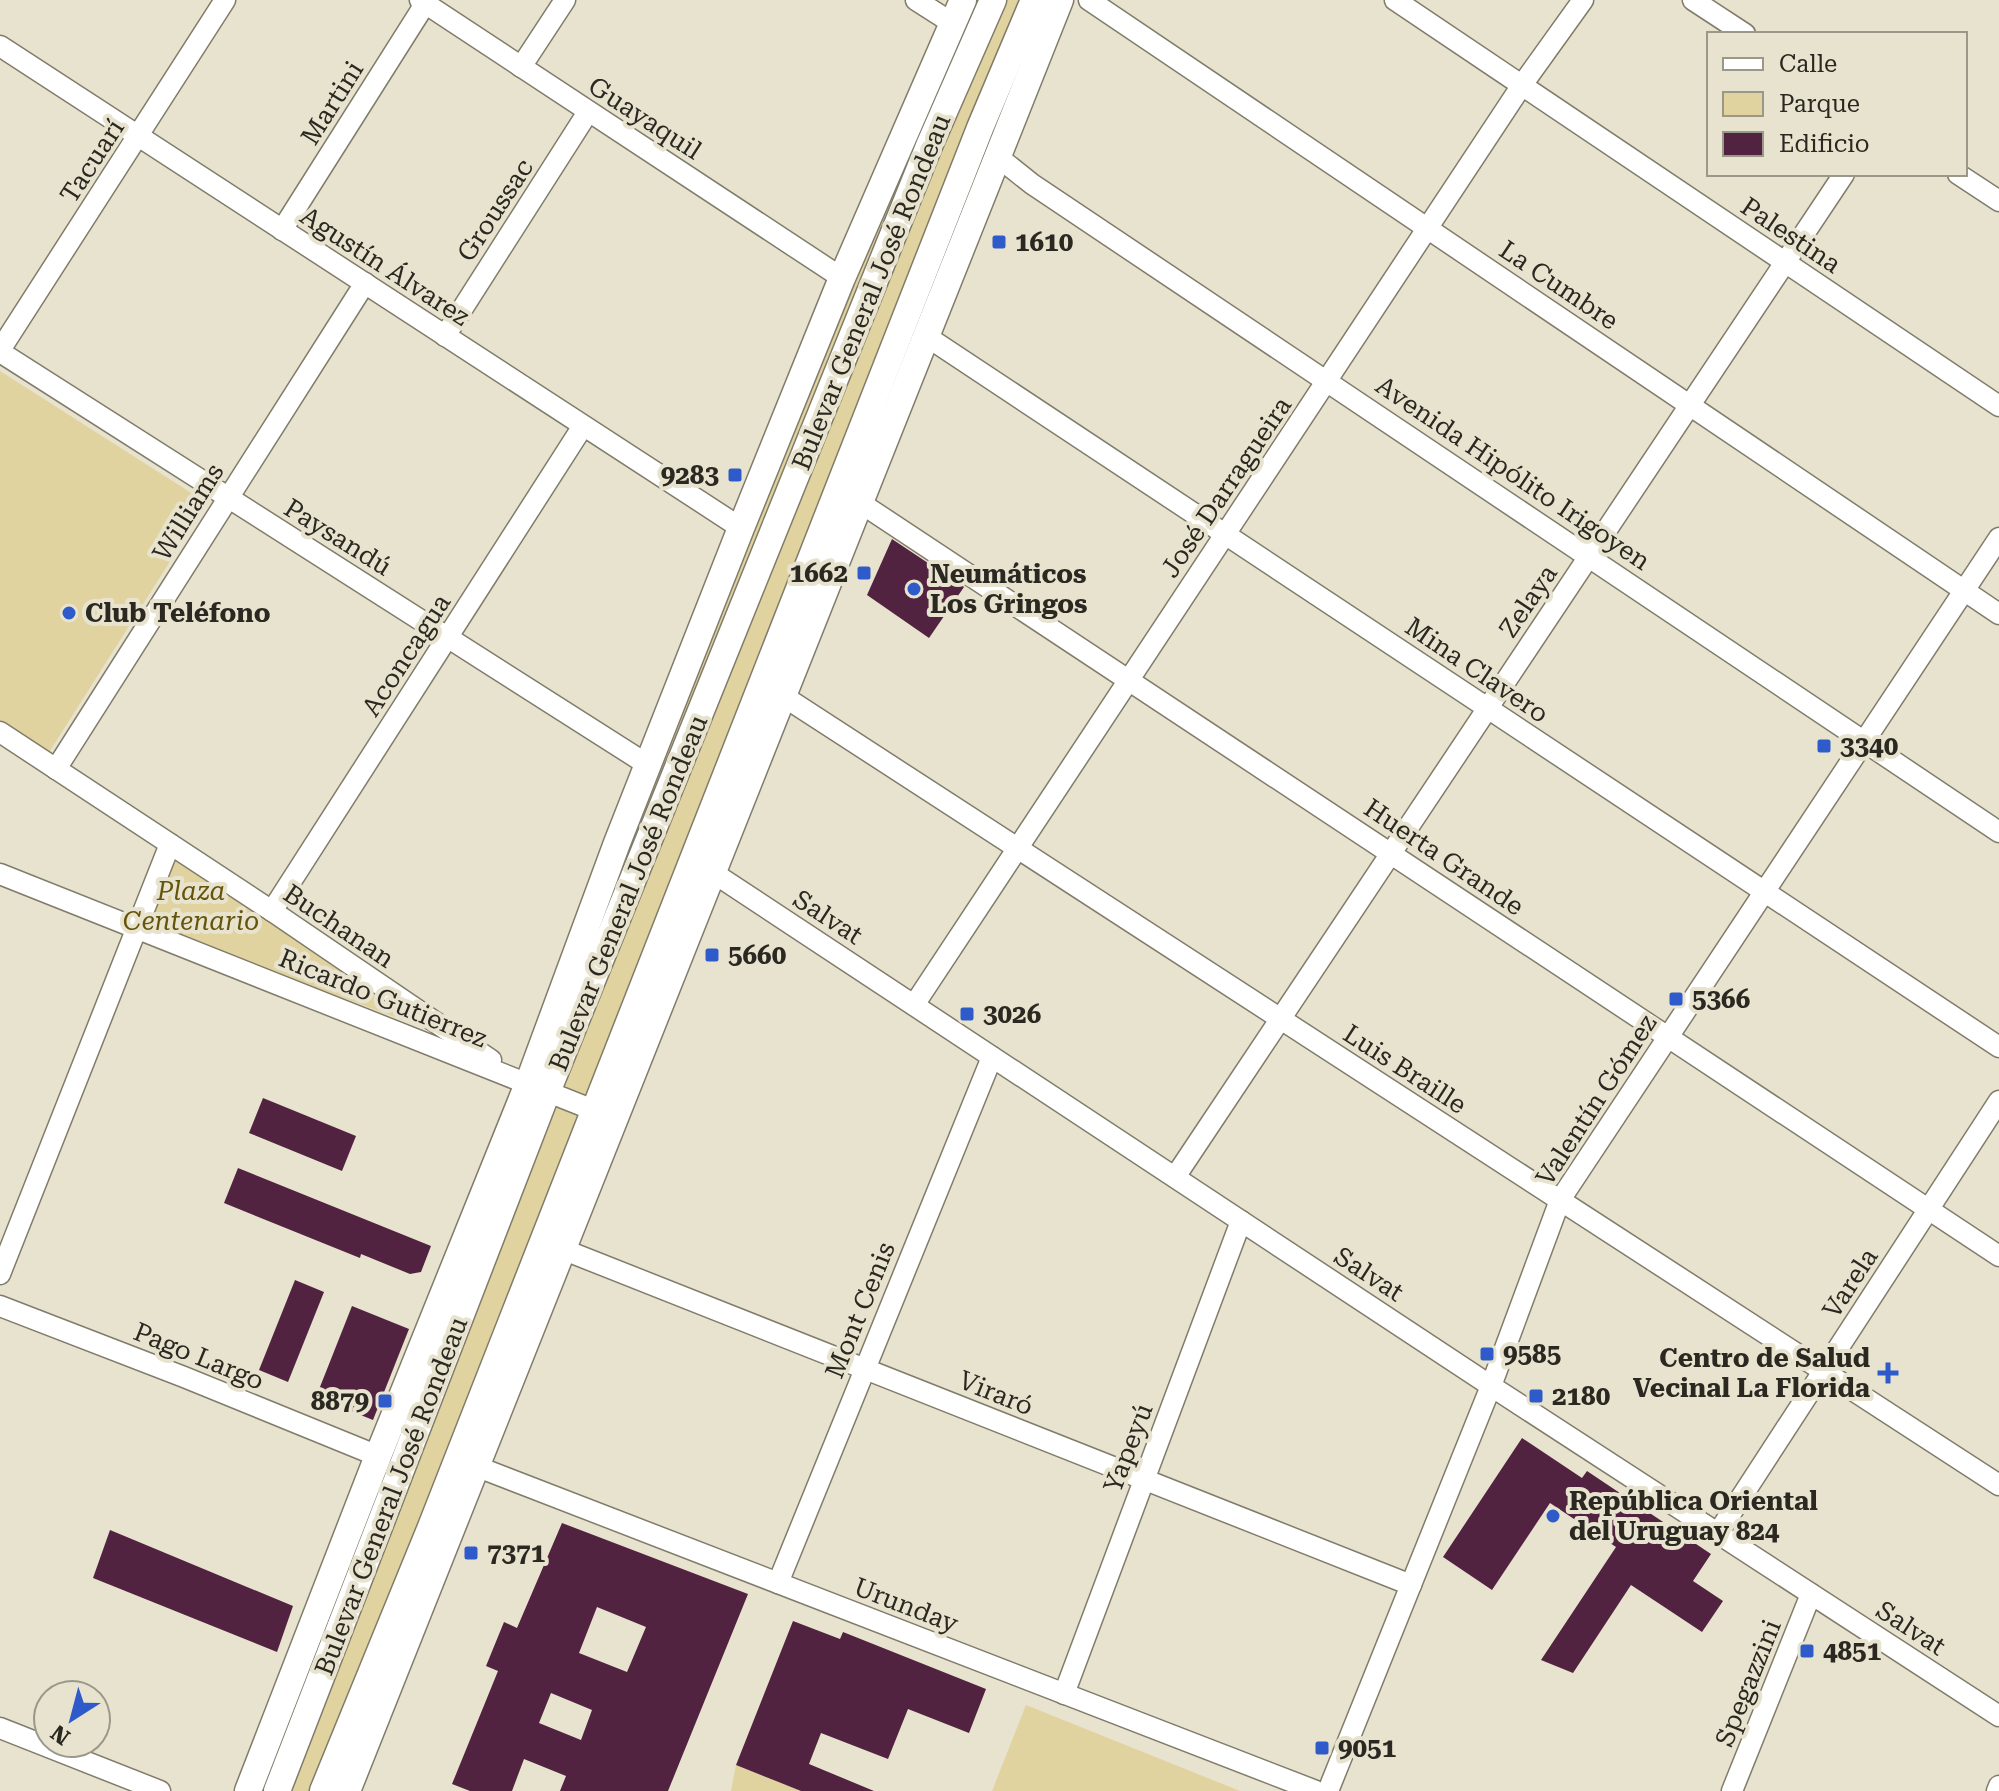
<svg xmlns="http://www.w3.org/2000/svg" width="1999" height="1791" viewBox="0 0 1999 1791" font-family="'Roboto Serif',serif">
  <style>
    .green { fill: #e0d39f }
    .building { fill: #522340; fill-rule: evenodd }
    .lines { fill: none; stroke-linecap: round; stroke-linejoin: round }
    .minor-casing { stroke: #817c6a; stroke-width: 23 }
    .major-casing { stroke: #817c6a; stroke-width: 29 }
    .minor { stroke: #fff; stroke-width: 20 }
    .major { stroke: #fff; stroke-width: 26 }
    .poi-dot { fill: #2f5bca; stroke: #e8e3cf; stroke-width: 3 }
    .labels { text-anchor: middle; stroke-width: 8; stroke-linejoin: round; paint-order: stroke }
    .street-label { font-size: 26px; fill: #2a2821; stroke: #e8e3cf }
    .poi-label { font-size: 26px; font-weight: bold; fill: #2a2821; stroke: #e8e3cf; text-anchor: start }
    .park-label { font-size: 26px; font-style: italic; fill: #65550b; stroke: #e8e3cf }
  </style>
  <rect width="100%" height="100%" fill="#e8e3cf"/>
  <g class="green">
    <polygon points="963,0 1060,0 347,1791 248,1791"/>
    <polygon points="0,371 207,503 48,754 0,723"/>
    <polygon points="173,853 416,1025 145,924"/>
    <polygon points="1026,1705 1240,1791 992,1791"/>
    <polygon points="736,1765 801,1791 731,1791"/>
  </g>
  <g class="building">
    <polygon points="892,539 964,587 929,638 867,595"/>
    <polygon points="263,1098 356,1136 342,1171 249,1133"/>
    <polygon points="238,1168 431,1246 421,1272 410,1274 361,1254 360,1258 224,1203"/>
    <polygon points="295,1280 324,1292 288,1382 259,1370"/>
    <polygon points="352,1306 409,1329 373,1420 316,1397"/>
    <polygon points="1522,1438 1582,1478 1587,1471 1711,1554 1693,1581 1723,1601 1702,1632 1631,1585 1573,1673 1541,1660 1616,1547 1550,1503 1492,1590 1443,1557"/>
    <path d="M562 1523 748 1594 668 1791H560L566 1776 524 1759 512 1791H470L452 1784 498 1671 486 1666 504 1622 517 1628ZM597 1607 646 1627 627 1672 579 1653ZM551 1693 592 1710 581 1740 539 1723Z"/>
    <polygon points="110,1530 293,1606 277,1652 93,1578"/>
    <polygon points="793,1621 840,1639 843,1632 986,1689 969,1733 908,1709 888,1759 821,1733 809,1764 874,1791 801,1791 736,1765"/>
  </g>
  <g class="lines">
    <g class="minor-casing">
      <g id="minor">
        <polyline points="420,0 842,278"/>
        <polyline points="916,0 952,23"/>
        <polyline points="1089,0 1999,614"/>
        <polyline points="1395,0 1999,406"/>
        <polyline points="1693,0 1745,34"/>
        <polyline points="0,46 741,528"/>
        <polyline points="521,67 565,0"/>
        <polyline points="998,157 1032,184 1999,832"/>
        <polyline points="1958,174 1999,201"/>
        <polyline points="282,230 425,4"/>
        <polyline points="445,336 588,112"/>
        <polyline points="926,336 1999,1047"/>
        <polyline points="0,350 225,0"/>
        <polyline points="0,352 648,765"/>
        <polyline points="859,502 1999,1256"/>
        <polyline points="783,696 1999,1485"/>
        <polyline points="0,732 272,911 491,1060"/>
        <polyline points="56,769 365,283"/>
        <polyline points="712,872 1491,1386 1999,1716"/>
        <polyline points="0,874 606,1115"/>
        <polyline points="272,911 583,426"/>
        <polyline points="914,1005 1522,85 1583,0"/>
        <polyline points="1175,1177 1844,174"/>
        <polyline points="562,1249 1411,1585"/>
        <polyline points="0,1274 170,844"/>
        <polyline points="0,1306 184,1377 378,1456"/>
        <polyline points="478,1467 1316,1791"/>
        <polyline points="1718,1533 1999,1101"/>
        <polyline points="778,1583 992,1057"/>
        <polyline points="1064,1694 1241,1221"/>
        <polyline points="0,1728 160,1791"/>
        <polyline points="1328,1791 1491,1386 1560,1200 1999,538"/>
        <polyline points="1732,1791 1811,1594"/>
        <polyline points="1997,1791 1999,1786"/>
      </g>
    </g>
    <g class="major-casing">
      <g id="major">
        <polyline points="248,1791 378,1456 528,1084 617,843 741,528 842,278 963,0"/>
        <polyline points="277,1791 547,1092 929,146 993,0"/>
        <polyline points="323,1791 431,1527 980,128 1034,0"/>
        <polyline points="347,1791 1060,0"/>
      </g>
    </g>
    <use href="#minor" class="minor"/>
    <use href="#major" class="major"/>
  </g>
  <g class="poi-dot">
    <rect x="991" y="234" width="16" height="16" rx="4"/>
    <rect x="727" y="467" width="16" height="16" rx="4"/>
    <rect x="856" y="565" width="16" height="16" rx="4"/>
    <circle cx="914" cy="589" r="8"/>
    <circle cx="69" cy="613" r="8"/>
    <rect x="1816" y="738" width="16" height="16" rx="4"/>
    <rect x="704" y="947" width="16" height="16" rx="4"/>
    <rect x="1668" y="991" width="16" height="16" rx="4"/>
    <rect x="959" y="1006" width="16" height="16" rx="4"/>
    <rect x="1479" y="1346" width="16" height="16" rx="4"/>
    <path d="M1884 1361h8v8h8v8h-8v8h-8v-8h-8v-8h8z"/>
    <rect x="1528" y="1388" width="16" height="16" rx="4"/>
    <rect x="377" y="1393" width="16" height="16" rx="4"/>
    <circle cx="1553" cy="1516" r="8"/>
    <rect x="463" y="1545" width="16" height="16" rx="4"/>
    <rect x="1799" y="1643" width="16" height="16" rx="4"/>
    <rect x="1314" y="1740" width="16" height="16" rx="4"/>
  </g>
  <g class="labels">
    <g class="street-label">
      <text transform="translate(332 103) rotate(-58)" y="9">Martini</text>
      <text transform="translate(645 118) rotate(33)" y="9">Guayaquil</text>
      <text transform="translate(92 161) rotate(-57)" y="9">Tacuarí</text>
      <text transform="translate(495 210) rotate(-57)" y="9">Groussac</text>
      <text transform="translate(1791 235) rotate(34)" y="9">Palestina</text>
      <text transform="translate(385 266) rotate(33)" y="9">Agustín Álvarez</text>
      <text transform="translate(1559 285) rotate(34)" y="9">La Cumbre</text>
      <text transform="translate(871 292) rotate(-68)" y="9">Bulevar General José Rondeau</text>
      <text transform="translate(1513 473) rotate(34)" y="9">Avenida Hipólito Irigoyen</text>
      <text transform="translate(1226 487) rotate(-56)" y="9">José Darragueira</text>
      <text transform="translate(188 512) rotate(-58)" y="9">Williams</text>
      <text transform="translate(338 537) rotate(32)" y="9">Paysandú</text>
      <text transform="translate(1528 601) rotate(-56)" y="9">Zelaya</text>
      <text transform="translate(406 655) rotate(-57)" y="9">Aconcagua</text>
      <text transform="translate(1477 670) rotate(34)" y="9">Mina Clavero</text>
      <text transform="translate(1444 857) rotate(34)" y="9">Huerta Grande</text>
      <text transform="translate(628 893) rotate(-68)" y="9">Bulevar General José Rondeau</text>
      <text transform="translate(828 917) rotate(33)" y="9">Salvat</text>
      <text transform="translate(339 926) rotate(34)" y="9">Buchanan</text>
      <text transform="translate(383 998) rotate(22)" y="9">Ricardo Gutierrez</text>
      <text transform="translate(1405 1069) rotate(33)" y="9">Luis Braille</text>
      <text transform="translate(1596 1100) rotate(-57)" y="9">Valentín Gómez</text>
      <text transform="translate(1369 1274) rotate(33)" y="9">Salvat</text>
      <text transform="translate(1850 1283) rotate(-57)" y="9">Varela</text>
      <text transform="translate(860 1310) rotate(-68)" y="9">Mont Cenis</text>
      <text transform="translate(199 1356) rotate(22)" y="9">Pago Largo</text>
      <text transform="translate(996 1393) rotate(22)" y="9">Viraró</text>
      <text transform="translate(1128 1448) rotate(-69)" y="9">Yapeyú</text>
      <text transform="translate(391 1496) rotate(-69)" y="9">Bulevar General José Rondeau</text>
      <text transform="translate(906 1605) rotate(21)" y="9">Urunday</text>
      <text transform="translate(1911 1628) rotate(33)" y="9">Salvat</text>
      <text transform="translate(1748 1683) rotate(-68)" y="9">Spegazzini</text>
    </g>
    <g class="poi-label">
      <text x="1015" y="251">1610</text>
      <text x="719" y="484" text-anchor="end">9283</text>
      <text x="848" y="582" text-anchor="end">1662</text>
      <text x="930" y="583">Neumáticos<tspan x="930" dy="30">Los Gringos</tspan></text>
      <text x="85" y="622">Club Teléfono</text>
      <text x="1840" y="755">3340</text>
      <text x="728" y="964">5660</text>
      <text x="1692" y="1008">5366</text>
      <text x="983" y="1023">3026</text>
      <text x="1503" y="1363">9585</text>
      <text x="1870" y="1367" text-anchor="end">Centro de Salud<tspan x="1870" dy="30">Vecinal La Florida</tspan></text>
      <text x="1552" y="1405">2180</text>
      <text x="369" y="1410" text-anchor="end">8879</text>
      <text x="1569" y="1510">República Oriental<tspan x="1569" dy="30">del Uruguay 824</tspan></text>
      <text x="487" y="1562">7371</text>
      <text x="1823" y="1660">4851</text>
      <text x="1338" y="1757">9051</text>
    </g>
    <g class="park-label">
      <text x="191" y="900">Plaza<tspan x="191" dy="30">Centenario</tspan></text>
    </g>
  </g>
  <rect x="1707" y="32" width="260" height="144" fill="#e8e3cf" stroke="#9c9889" stroke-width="2"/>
  <rect x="1723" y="58" width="40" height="12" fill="#ffffff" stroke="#9c9889" stroke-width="2"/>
  <text x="1779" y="72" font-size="24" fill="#2a2821">Calle</text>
  <rect x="1723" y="92" width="40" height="24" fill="#e0d39f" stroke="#9c9889" stroke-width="2"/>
  <text x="1779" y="112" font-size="24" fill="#2a2821">Parque</text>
  <rect x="1723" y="132" width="40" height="24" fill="#522340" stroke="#9c9889" stroke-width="2"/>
  <text x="1779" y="152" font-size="24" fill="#2a2821">Edificio</text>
  <g transform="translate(72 1719) rotate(216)"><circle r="38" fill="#e8e3cf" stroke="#9c9889" stroke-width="2"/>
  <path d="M0-6L14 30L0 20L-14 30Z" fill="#2f5bca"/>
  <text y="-12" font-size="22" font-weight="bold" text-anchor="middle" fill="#2a2821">N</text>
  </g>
</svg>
